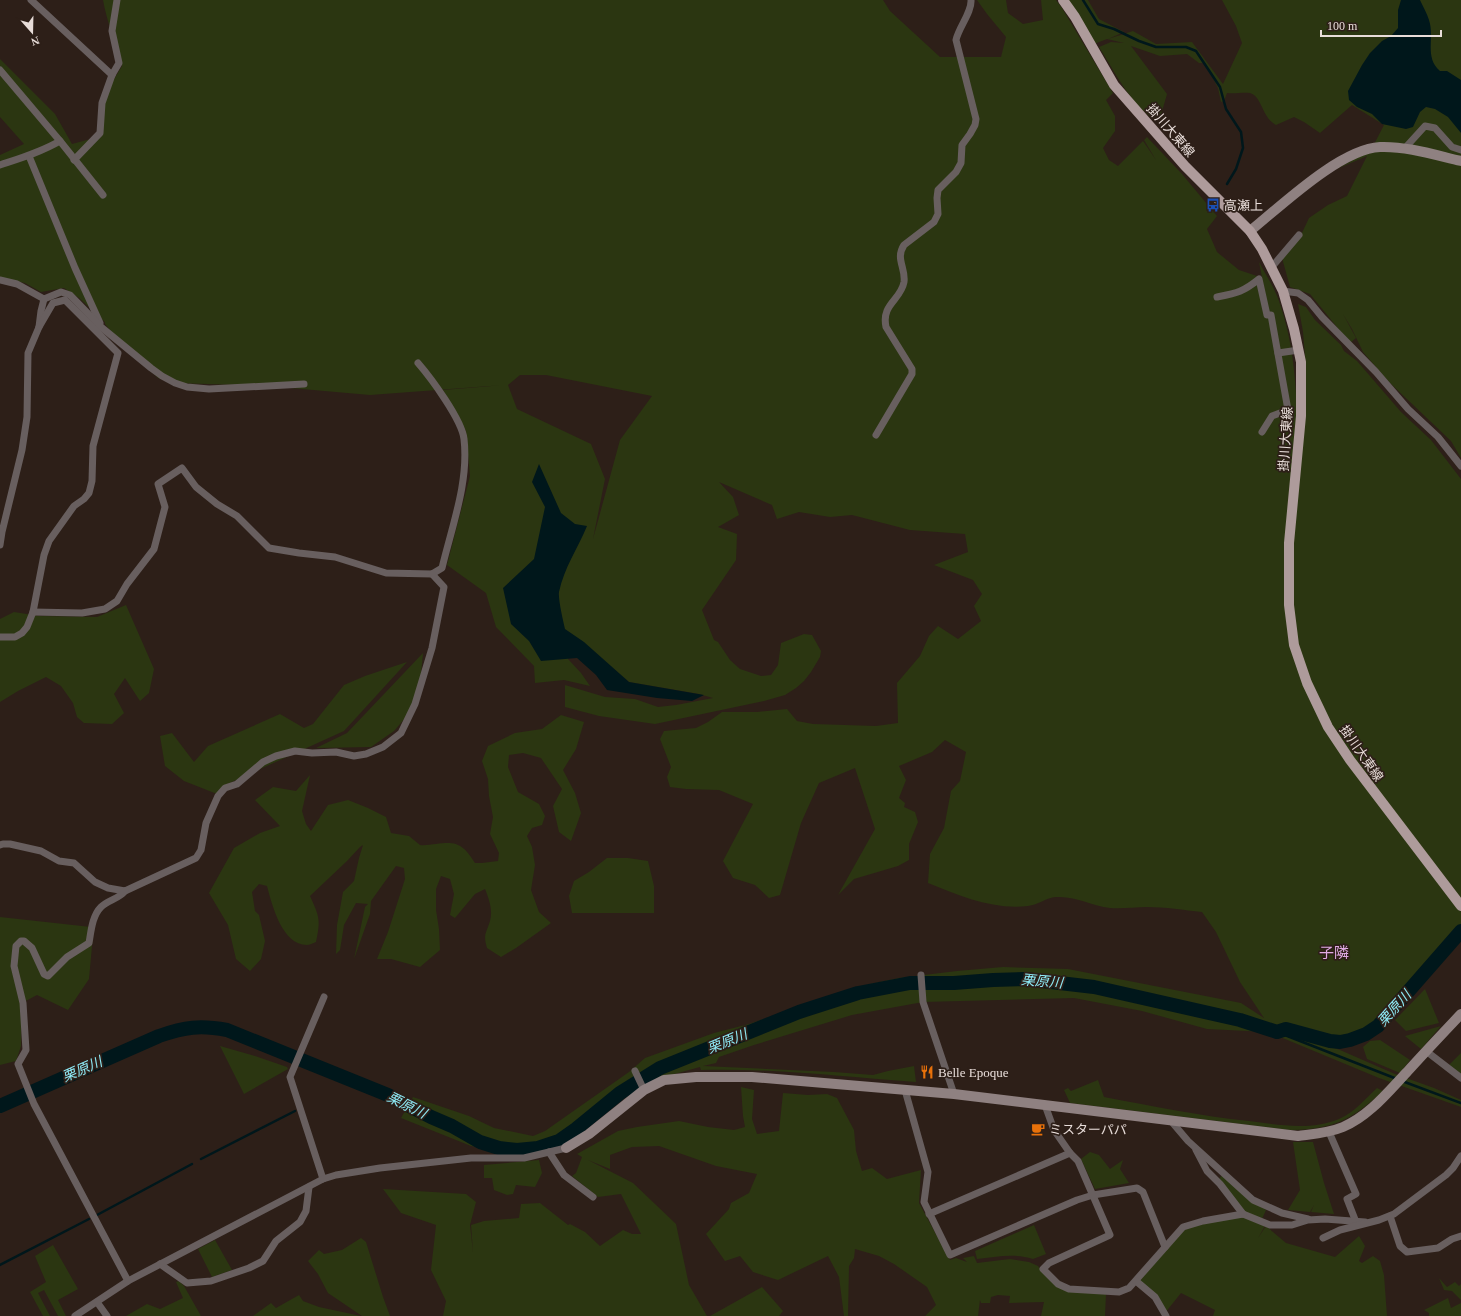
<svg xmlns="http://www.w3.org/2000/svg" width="1461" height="1316" viewBox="0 0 1461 1316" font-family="'Times New Roman','Noto Sans JP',serif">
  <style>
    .green { fill: #2b3611; fill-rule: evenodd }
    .water { fill: #00171b }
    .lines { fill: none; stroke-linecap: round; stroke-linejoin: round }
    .stream { stroke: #00171b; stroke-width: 2.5 }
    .river { stroke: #00171b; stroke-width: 14 }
    .street { stroke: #685f5f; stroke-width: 7 }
    .secondary { stroke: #8f8181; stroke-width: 10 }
    .primary { stroke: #ae9b9b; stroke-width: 10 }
    .labels { text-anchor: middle; stroke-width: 3.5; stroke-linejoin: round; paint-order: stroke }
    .street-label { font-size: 13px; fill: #e8ddd9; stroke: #2d1f18 }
    .poi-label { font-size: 13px; fill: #e8ddd9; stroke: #2d1f18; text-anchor: start }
    .water-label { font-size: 14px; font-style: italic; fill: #8de9f5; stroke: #2d1f18 }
    .quarter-label { font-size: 15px; fill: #e0aae4; stroke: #2d1f18 }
  </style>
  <rect width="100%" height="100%" fill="#2d1f18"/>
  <g class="green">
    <path d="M103 0H883L890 11 940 57H1001L1006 37 987 14 977 0H1006L1008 13 1023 24 1043 20 1041 0H1056L1062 8 1113 93 1106 100 1115 116V131L1103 148 1109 160 1118 166 1143 141 1156 160 1144 140 1147 137 1182 174 1217 216 1207 229 1217 252 1239 270 1257 276 1269 313 1259 262C1266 275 1274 287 1279 301 1290 333 1294 361 1296 394L1306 368 1303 332 1298 304 1306 307 1315 320 1341 345 1344 351 1357 361 1401 412 1431 440 1461 479V928L1431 961 1412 978 1395 1001 1364 1033 1339 1039 1279 1024 1303 1033 1322 1044 1340 1050 1395 1074 1434 1088 1461 1100V1107L1379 1078 1268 1032 1207 1029 1142 1011 1074 998 923 1002 852 1015 754 1045 719 1057 716 1063 703 1066 834 1072 873 1075 888 1071 914 1066 916 1082C844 1077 773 1068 701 1070L700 1067 656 1079 624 1098 578 1135 553 1148 535 1152 519 1154 471 1146 401 1118 413 1097 469 1116 494 1128 533 1136 545 1131 629 1072 645 1058 714 1033 749 1024 826 997 870 984 899 978 957 971 1003 967 1068 969 1241 1003 1264 1018 1240 982 1216 932 1202 912C1184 910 1165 907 1147 907 1135 907 1122 909 1110 908 1092 906 1076 896 1057 897 1047 897 1038 905 1028 906 993 910 960 896 928 883L930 854 944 828 951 791 960 781 966 752 945 740 932 752 899 766 906 780 899 798 905 803 904 807 915 812 918 822 909 844V860L898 866 854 879 838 895 875 829 855 768 819 783 801 823 780 895 769 898 755 885 733 878 723 861 753 804 719 790 686 789 670 787 667 777 671 767 660 739 664 731 696 728 708 722 722 712H757L787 709 797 721 813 724 876 726 898 723 897 683 920 656 929 636 938 626 958 639 981 621 974 606 982 594 973 580 934 565 968 552 965 534 910 530 852 515 830 517 799 512 777 519 772 505 719 482 733 497 739 515 718 527 737 534 736 560 702 610 714 640 718 642 730 660 740 669 761 676 771 675 778 665 781 643 804 634 812 635 821 651 820 657 811 672 804 681 796 688 785 695 764 701 655 724 599 716 565 707V685L605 697 635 699 658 707 676 705 713 698 699 694 629 682 573 636 568 659 581 673 590 686 564 680 535 683 534 666 496 627 486 593 447 565 470 476 466 431 443 390 504 385 370 395 268 386 175 383 158 378 121 343 105 324V322L79 298 64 288 41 292 25 283 0 278V155L24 144 0 117V59L55 114 72 144 102 136 105 94 122 66C116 43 107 23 103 0ZM520 375H546L652 396 620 440 593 539 605 479 591 444 517 409 508 385Z"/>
    <path d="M1068 0H1088L1099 19 1124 32 1108 39 1133 31 1156 44 1192 42 1223 84 1242 43 1236 26 1222 0H1461V458L1451 441 1389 382 1363 352 1352 329 1343 314 1356 338 1350 343 1310 294 1290 287 1282 258 1300 237 1309 218 1328 205 1347 196 1367 156 1337 169 1364 154H1369L1384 125 1352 105 1320 133 1304 122 1294 117 1276 125C1262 118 1262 96 1250 93 1243 92 1234 94 1227 93L1224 101 1221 102 1218 88 1205 63H1199L1187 54 1160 56 1131 46 1167 94 1159 122C1132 108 1115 72 1099 47L1111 42 1124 43 1107 39 1094 44Z"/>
    <polygon points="126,605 154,669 149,693 140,701 125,678 114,694 124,713 112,724 84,723 77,717 73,703 61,686 46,677 18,691 0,702 0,619 14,612 39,616 97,617"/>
    <polygon points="423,653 421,674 414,701 406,717 394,731 371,747 316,748 347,733"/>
    <polygon points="407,662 344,731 225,785 217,794 184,781 165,766 160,736 172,733 194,762 208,746 280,714 304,728 313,724 344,685 365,676"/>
    <path d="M561 715 584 722 576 749 563 770 575 793 581 813 571 841 559 832 553 806 562 789 541 758 523 753 509 755 508 767 518 792 539 804 545 816 542 825 532 828 527 836 532 847 535 865 531 890 539 912 551 923 516 948 501 957 487 948C483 934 486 934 490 921 493 910 489 899 485 889L475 894 455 918 450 915 454 894 450 879 441 876 436 889V910L439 929 440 950 420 967 391 959H377L388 932 405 879 404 868 396 866 371 901 370 914 354 959 365 907 368 904 356 903 344 925 340 950 336 954 337 925 343 892 354 881 359 858 363 845 360 847 347 861 310 896C319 916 321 919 316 942 313 943 309 945 307 945 282 945 272 905 267 886L259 884 252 892 255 911 259 915 265 941 261 959 250 971 236 959 228 925 209 893 234 848 260 833 280 826 255 800 273 787 296 791 310 775 302 811 306 824 311 831 328 805 348 800 368 808 386 817 391 833 409 836 420 845C425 846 431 844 436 844 457 841 463 844 475 863H482L498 861 499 853 490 834 493 817 489 796 488 779 482 761 488 746 515 733 542 729Z"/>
    <polygon points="607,858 628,858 648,861 654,886 654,913 572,913 569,896 574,881 589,872"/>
    <polygon points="0,917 91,927 93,935 89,979 68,1010 37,995 22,1003 21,1046 16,1061 0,1065"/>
    <polygon points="1425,989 1439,1023 1406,1031 1395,1020"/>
    <polygon points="1441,1026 1421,1049 1405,1036"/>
    <polygon points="1380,1040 1410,1060 1400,1073 1367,1059 1363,1047 1370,1041"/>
    <polygon points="220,1046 255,1056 287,1067 288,1069 244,1094"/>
    <polygon points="1461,1053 1461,1074 1449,1065"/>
    <path d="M1098 1080 1104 1097C1152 1106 1200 1116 1249 1121 1279 1125 1310 1131 1339 1119 1354 1113 1366 1098 1377 1088L1383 1091C1351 1120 1335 1129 1291 1130L1070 1103 1064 1090 1068 1088 1071 1091Z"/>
    <polygon points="741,1087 754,1090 752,1119 757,1134 779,1131 783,1093 808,1095 827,1094 837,1098 854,1130 856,1151 862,1171 872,1168 887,1179 921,1170 919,1203 950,1260 956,1258 967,1262 963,1258 974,1256 977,1263 1010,1259 1029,1262 1038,1266 1041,1270 1066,1288 1106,1294 1105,1316 1041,1316 1044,1302 1009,1303 1010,1296 998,1295 991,1297 990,1303 981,1303 980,1300 978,1316 925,1316 936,1305 927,1287 894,1264 879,1256 855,1249 854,1258 849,1266 848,1316 844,1316 839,1277 828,1256 778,1280 753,1272 740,1256 725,1261 706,1234 729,1209 731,1203 749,1193 757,1174 716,1166 659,1146 632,1147 610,1155 610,1169 588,1160 633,1183 676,1224 689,1285 707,1316 443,1316 446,1301 431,1270 436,1225 401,1213 383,1189 466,1194 476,1202 470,1225 473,1252 471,1225 484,1221 519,1218 521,1204 540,1203 568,1225 570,1224 585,1232 600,1246 623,1230 632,1234 641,1234 621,1194 598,1197 572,1176 576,1173 582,1157 577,1154 618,1131 637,1127 679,1121 708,1127 734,1130 745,1127 743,1116"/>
    <polygon points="1293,1142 1313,1142 1324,1183 1334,1214 1311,1212 1314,1205 1310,1212 1288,1210 1300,1190"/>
    <polygon points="1090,1152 1099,1155 1110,1169 1123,1160 1120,1169 1129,1183 1095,1189 1081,1159"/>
    <polygon points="539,1160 542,1173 535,1187 516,1185 513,1194 507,1195 494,1190 492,1178 484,1178 484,1165"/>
    <polygon points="1223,1174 1266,1210 1262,1219 1245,1213 1219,1179"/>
    <polygon points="1243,1214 1266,1224 1258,1238 1266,1226 1286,1243 1335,1257 1359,1236 1365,1246 1359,1261 1362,1263 1373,1256 1380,1261 1384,1275 1387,1316 1213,1316 1215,1310 1181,1293 1165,1313 1139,1283 1150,1264 1182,1229"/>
    <path d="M1034 1225 1046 1254 1033 1259C1015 1253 996 1257 977 1259L975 1251Z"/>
    <polygon points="361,1238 366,1242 383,1297 390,1316 362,1316 328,1293 318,1274 308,1261 319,1250 324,1254 342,1250"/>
    <polygon points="215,1240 232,1270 212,1277 198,1249"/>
    <polygon points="53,1245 78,1289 58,1300 66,1316 58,1316 44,1290 38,1293 50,1316 43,1316 30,1292 46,1282 35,1256"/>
    <polygon points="1439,1278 1447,1287 1455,1282 1459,1286 1461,1284 1461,1300 1452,1291 1444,1290"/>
    <polygon points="179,1281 184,1286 201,1316 126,1316 147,1304 160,1309 183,1298 176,1282"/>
    <polygon points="762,1287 783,1311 779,1316 710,1316"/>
    <polygon points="299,1295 303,1301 319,1307 361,1316 253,1316 271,1303 276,1308"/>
    <polygon points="1448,1298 1451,1308 1461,1303 1461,1316 1429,1316 1429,1313 1424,1310"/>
  </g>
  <g class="water">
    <path d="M1401 0H1420C1423 7 1427 13 1429 20 1435 38 1424 57 1440 71H1447L1461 80V133L1448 117 1435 109 1426 107 1420 112 1413 127 1406 129 1382 124 1372 114 1357 107 1349 100 1348 91 1362 65 1370 53 1382 41 1391 36 1398 28V10Z"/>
    <path d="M539 464 561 513 575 524 587 526C578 548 564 568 559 592 558 599 563 620 565 629L584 642 629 682 704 695 692 701 657 698 607 690 596 675 577 658 541 661 529 641 511 624 503 588 534 559 545 507 532 482Z"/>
  </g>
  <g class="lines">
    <g class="stream">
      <polyline points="1083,0 1098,24 1114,29 1139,41 1156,47 1186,47 1196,51 1220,87 1226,109 1241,132 1243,148 1236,169 1227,184"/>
      <polyline points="1277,1032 1397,1079"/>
      <polyline points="1402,1081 1461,1103"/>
      <polyline points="201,1159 295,1111"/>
      <polyline points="97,1215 192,1164"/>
      <polyline points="0,1265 89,1219"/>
    </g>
    <path class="river" d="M0 1106 159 1036C185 1027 200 1025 227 1030L388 1095 431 1117 452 1126 480 1142 499 1148 517 1150 538 1148 559 1141 576 1129 620 1093 660 1068 799 1012 858 993 910 983H954L993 980 1025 979 1094 987 1240 1020 1277 1032 1286 1029 1330 1041 1340 1042 1350 1040 1366 1034 1378 1026 1461 931"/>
    <g class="street">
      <polyline points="31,0 112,75"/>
      <polyline points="0,70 60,141 103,195"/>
      <polyline points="1405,148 1425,126 1435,128 1452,147 1461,150"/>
      <polyline points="29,156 75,268 100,323"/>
      <polyline points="74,160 100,133 102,103 112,75 119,63 112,31 117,0"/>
      <path d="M0 165C21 158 41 152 60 141"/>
      <polyline points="1271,268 1299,235"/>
      <polyline points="0,280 17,284 44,299"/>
      <polyline points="1283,291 1298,293 1308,300 1322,317 1376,372 1408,409 1438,437 1461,466"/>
      <path d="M1217 297C1237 293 1243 292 1259 279L1267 315H1271L1288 410 1272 416 1262 432"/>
      <polyline points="44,299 61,292 70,295 101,327 151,368 162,376 175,383 187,387 209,389 304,384"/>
      <polyline points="1278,353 1299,350"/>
      <path d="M876 435 912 374V369L886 327C881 304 901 300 904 282 906 268 895 259 904 245L934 222 938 214 937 198 938 190 956 172 961 163 962 145 970 134 975 125 976 119 956 40C959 27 972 12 971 0"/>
      <polyline points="0,545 2,532 22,450 27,417 28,353 39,327 41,311 44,299"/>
      <path d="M33 612 82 613 105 609 117 601 127 584 154 549 165 507 158 484 182 468 196 487 217 504 237 516 269 548 299 553 335 557 386 573 432 574 442 568C452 526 469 482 464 439 462 420 431 378 418 363"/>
      <polyline points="0,637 15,637 22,633 27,627 33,612 44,555 49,541 74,506 84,499 89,493 92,481 93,446 118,353 65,300 53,303 39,327"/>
      <polyline points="0,845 3,844 10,844 41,851 59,861 74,863 95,882 108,888 125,891 196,858 201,850 206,823 218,796 225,788 237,784 263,762 276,756 295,751 312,753 336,752 354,756 366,754 383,747 401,733 415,704 432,648 444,587 432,574"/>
      <path d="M125 891C119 899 108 900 101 907 92 916 91 932 89 943L67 957 48 976 44 974 32 948 24 941H21L16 946 14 966 23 1003 26 1050 18 1064 34 1104 128 1281"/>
      <polyline points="921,975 923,1002 954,1094"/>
      <polyline points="1426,1051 1461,1078"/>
      <polyline points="635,1071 644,1090"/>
      <polyline points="905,1090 928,1172 924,1202 950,1255 1077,1200 1093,1195 1137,1188 1143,1192 1165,1247"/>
      <polyline points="1045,1105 1054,1130 1070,1153 1078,1161 1110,1235 1049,1263 1043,1269 1058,1284 1069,1289 1119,1292 1129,1288 1183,1227 1203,1221 1243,1214 1270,1225 1292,1225 1308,1220 1325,1219 1365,1222"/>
      <polyline points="1171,1121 1188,1141 1253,1200 1282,1213 1308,1219"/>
      <polyline points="1329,1132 1356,1194 1347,1199 1356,1222"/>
      <polyline points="1196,1150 1207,1171 1220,1184 1243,1214"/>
      <polyline points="549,1152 564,1175 593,1197"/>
      <polyline points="323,1179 290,1077 324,997"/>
      <polyline points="929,1214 1070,1153"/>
      <polyline points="1390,1216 1400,1246 1407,1252 1438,1248 1452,1239 1461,1236"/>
      <polyline points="1323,1238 1340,1230 1379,1220 1394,1214 1446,1175 1453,1168 1461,1156"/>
      <polyline points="160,1264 187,1283 211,1281 249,1268 263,1261 276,1241 300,1222 306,1211 309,1187"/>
      <polyline points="1136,1281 1155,1297 1166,1316"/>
      <polyline points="97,1302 107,1316"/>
      <polyline points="75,1316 128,1281 323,1179 336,1175 380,1168 471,1158 524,1158 566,1148"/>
    </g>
    <g class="secondary">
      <path d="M1250 231C1281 206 1340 149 1380 147 1407 146 1435 155 1461 161"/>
      <path d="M566 1148 589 1134 644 1090 664 1080 696 1077H752L954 1094 1298 1136C1313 1134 1329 1133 1343 1127 1369 1116 1388 1092 1407 1072 1425 1052 1443 1033 1461 1014"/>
    </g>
    <polyline class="primary" points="1063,0 1075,17 1114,85 1185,166 1250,231 1262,249 1283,291 1294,329 1301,362 1301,416 1289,543 1289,605 1294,645 1307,683 1328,727 1350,760 1461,906"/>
  </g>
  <defs>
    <g id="bus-bare" transform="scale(1.08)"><path d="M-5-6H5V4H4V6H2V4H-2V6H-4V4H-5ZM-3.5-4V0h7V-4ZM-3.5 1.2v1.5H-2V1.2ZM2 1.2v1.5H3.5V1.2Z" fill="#1a4fb4" stroke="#2d1f18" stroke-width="2.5" paint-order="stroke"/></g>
    <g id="restaurant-bare" transform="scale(1.08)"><path d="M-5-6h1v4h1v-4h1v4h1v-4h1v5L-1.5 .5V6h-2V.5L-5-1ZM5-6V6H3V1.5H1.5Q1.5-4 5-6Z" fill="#e8710a" stroke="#2d1f18" stroke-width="2.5" paint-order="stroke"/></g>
    <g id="cafe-bare" transform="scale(1.08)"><path d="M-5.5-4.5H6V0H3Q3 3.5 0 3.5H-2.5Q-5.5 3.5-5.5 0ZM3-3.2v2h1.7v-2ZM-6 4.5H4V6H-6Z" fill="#e8710a" stroke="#2d1f18" stroke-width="2.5" paint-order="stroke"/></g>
  </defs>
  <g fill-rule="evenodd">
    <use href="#bus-bare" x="1213" y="205"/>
    <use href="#restaurant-bare" x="927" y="1072"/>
    <use href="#cafe-bare" x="1038" y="1129"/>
  </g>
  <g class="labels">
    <g class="street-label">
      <text transform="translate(1171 130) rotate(49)" y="5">掛川大東線</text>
      <text transform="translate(1285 439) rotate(-86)" y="5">掛川大東線</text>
      <text transform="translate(1362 753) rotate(55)" y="5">掛川大東線</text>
    </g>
    <g class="poi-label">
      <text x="1224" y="210">高瀬上</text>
      <text x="938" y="1077">Belle Epoque</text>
      <text x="1049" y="1134">ミスターパパ</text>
    </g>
    <g class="water-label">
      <text transform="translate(1042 981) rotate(5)" y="5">栗原川</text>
      <text transform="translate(1394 1008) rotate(-48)" y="5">栗原川</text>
      <text transform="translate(727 1041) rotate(-22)" y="5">栗原川</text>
      <text transform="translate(82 1069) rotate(-24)" y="5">栗原川</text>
      <text transform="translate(407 1105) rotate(26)" y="5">栗原川</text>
    </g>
    <g class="quarter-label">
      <text x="1334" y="958">子隣</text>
    </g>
  </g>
  <g transform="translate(32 32) rotate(160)" stroke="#2d1f18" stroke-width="3" paint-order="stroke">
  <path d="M0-3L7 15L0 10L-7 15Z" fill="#e8ddd9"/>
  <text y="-6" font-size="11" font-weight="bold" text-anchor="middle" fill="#e8ddd9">N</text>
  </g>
  <path d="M1321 30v6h120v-6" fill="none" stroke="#e8ddd9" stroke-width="2"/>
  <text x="1327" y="30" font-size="12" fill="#e8ddd9" stroke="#2d1f18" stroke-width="3" paint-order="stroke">100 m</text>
</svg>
